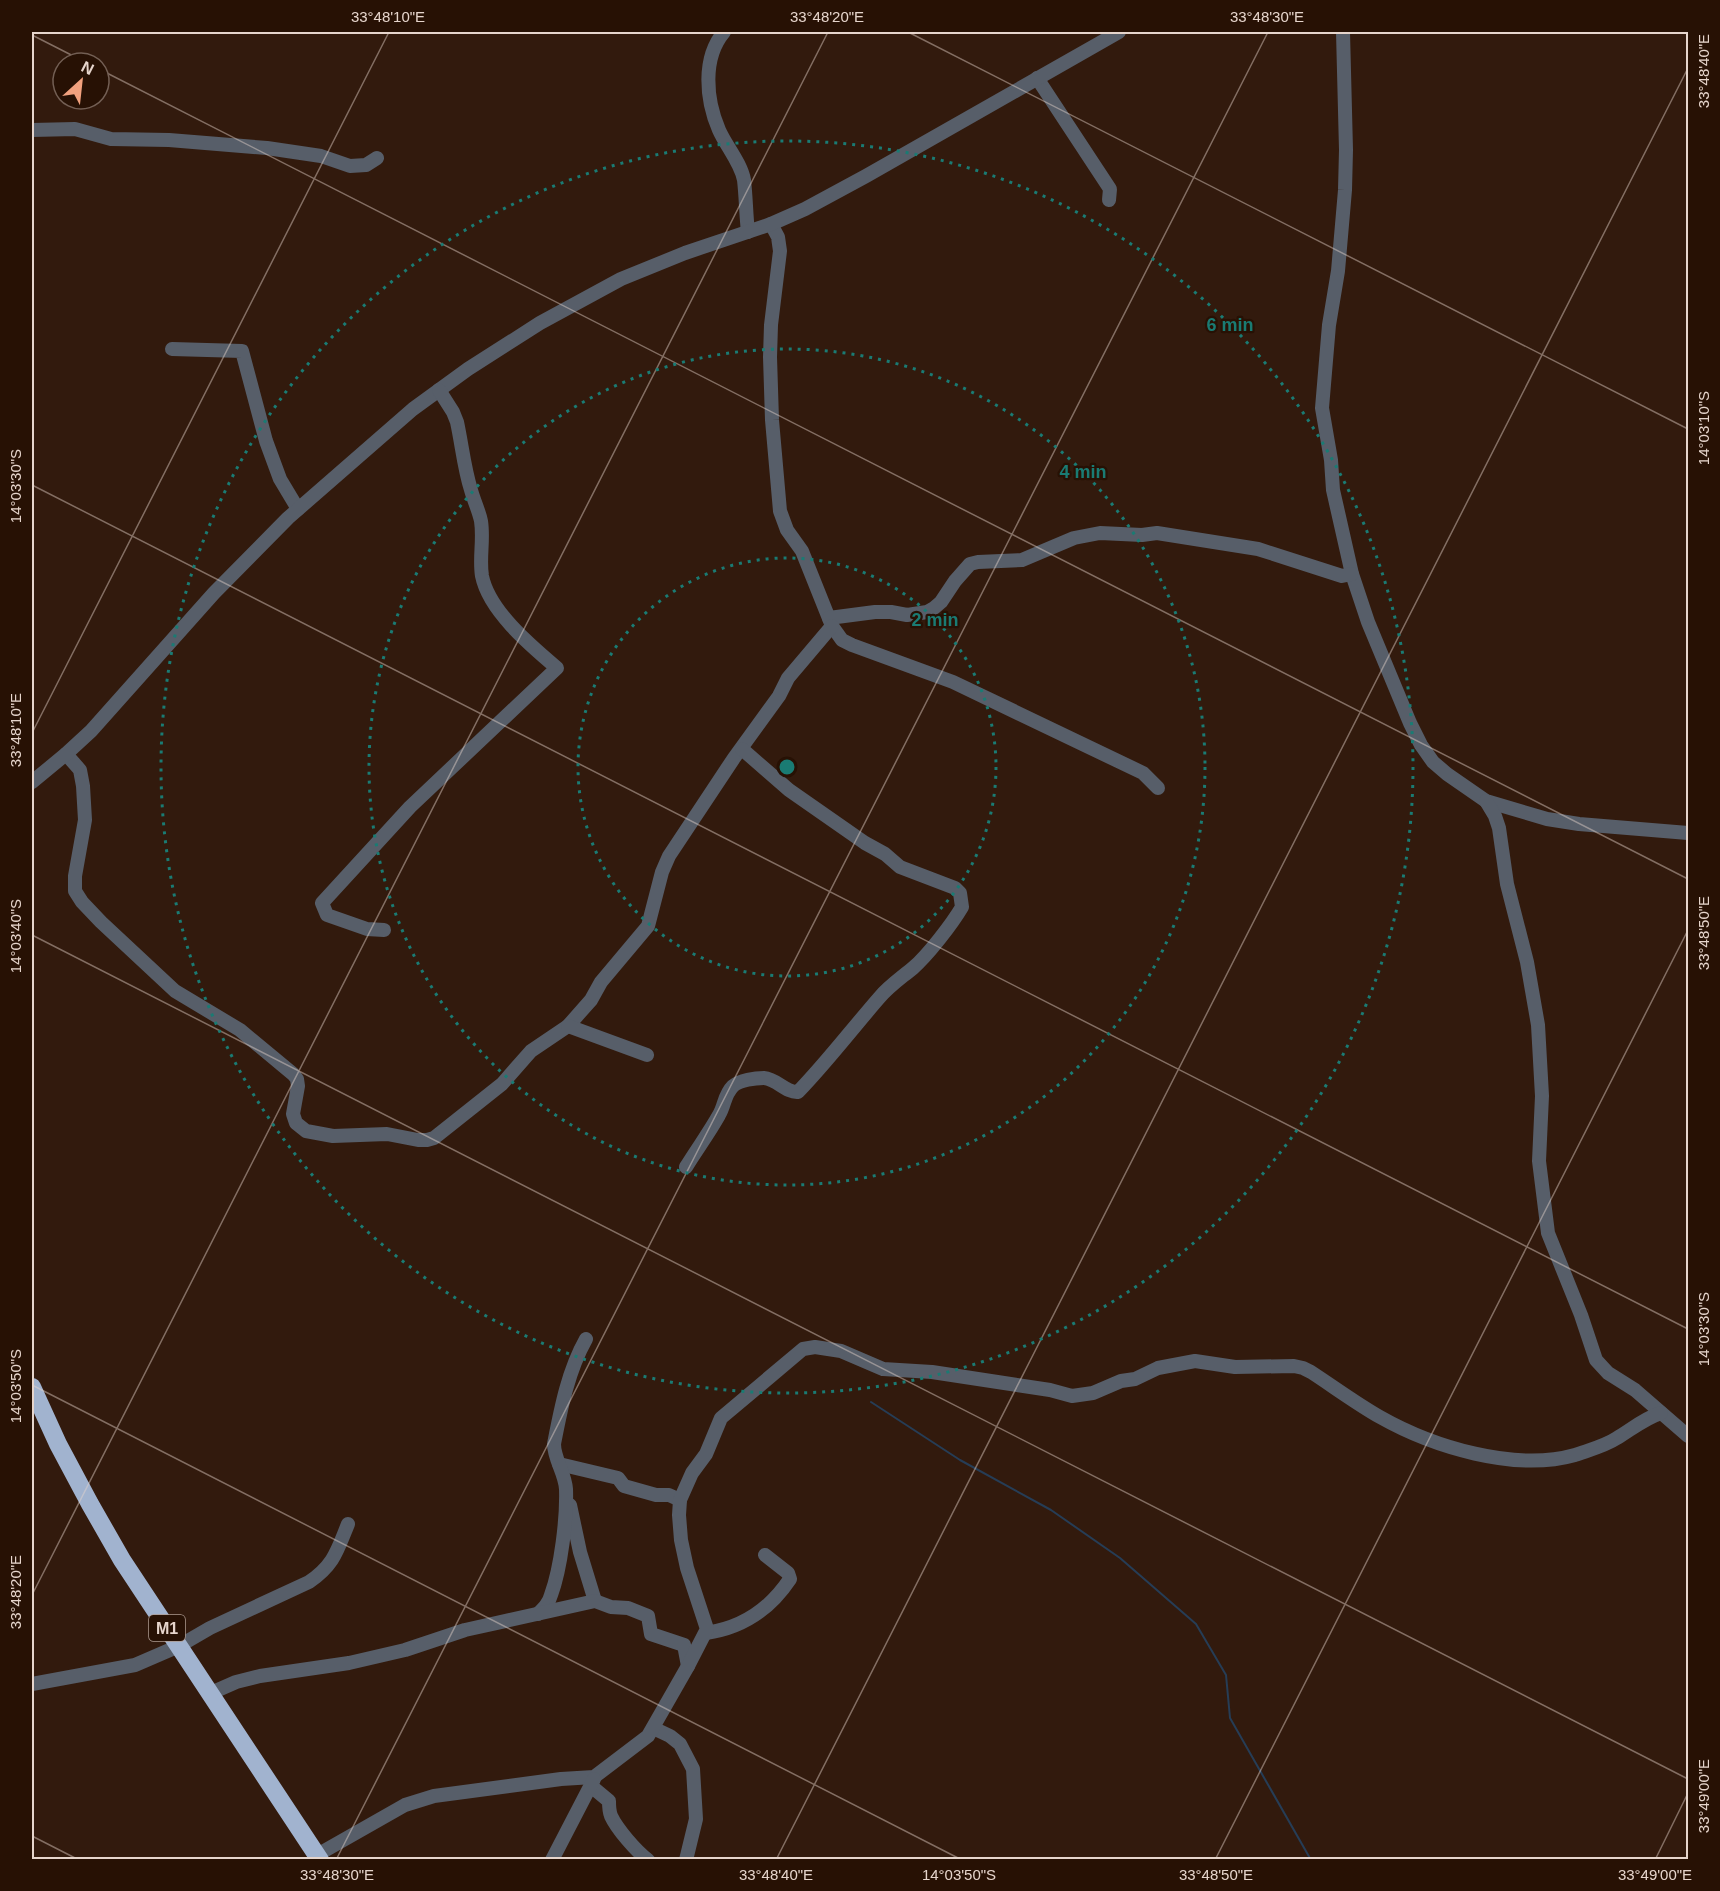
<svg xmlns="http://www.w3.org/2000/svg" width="1720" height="1891" viewBox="0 0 1720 1891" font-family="Arial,sans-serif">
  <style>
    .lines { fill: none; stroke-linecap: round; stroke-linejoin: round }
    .stream { stroke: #263d56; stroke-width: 2 }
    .minor { stroke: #575e69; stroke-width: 14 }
    .highway { stroke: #a1b3cf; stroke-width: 18 }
    .ticks { fill: none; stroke: #e6d5cc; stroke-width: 1.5; stroke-opacity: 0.45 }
    .ring { fill: none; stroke: #1a7b73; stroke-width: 3; stroke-dasharray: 3 6 }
    .labels { text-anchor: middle; stroke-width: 4.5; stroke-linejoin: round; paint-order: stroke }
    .shield { fill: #271104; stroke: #ad9a90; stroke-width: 1.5 }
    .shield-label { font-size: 16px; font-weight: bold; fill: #e6d5cc }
    .centre { fill: #1a7b73; stroke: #271104; stroke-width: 3 }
    .ring-label { font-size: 18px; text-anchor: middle; font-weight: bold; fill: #1a7b73; stroke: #271104; stroke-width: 4.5; stroke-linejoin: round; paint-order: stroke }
    .neatline { fill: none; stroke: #e6d5cc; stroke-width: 2 }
    .ticks-label { font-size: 15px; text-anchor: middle; fill: #e6d5cc }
  </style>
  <rect width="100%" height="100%" fill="#321a0d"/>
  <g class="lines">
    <polyline class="stream" points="871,1402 960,1460 1051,1510 1120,1558 1196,1624 1226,1675 1230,1718 1311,1860"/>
    <g class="minor">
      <path d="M724 32C702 58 706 100 719 130 726 146 741 163 744 180 746 197 746 215 748 232"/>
      <polyline points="1343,32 1346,150 1345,190 1338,271 1329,325 1322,408 1331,460 1333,490 1352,574 1368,622 1410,723 1421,745 1433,762 1447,774 1486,801 1547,819 1579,824 1688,833"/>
      <polyline points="1037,78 1110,189 1109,200"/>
      <polyline points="32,130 75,129 111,139 169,140 267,148 321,156 350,166 366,165 377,158"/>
      <polyline points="771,224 778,237 780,251 771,325 770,357 772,420 780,511 787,530 802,551 832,626 842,640 852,645 953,682 1143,773 1158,788"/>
      <polyline points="172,349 242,351 266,441 280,479 298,509"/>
      <polyline points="829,618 875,612 891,612 907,615 927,612 934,608 941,602 955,581 970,564 978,562 1022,560 1074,538 1100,533 1142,535 1157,533 1258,549 1342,576 1352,574"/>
      <polyline points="66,754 80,770 83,786 85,820 75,876 75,891 82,902 101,922 175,991 240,1030 293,1074 297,1079 298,1086 293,1114 296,1123 306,1131 333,1136 387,1134 418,1140 427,1140 434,1138 502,1084 531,1051 568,1026 591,1000 601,982 648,926 662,872 669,856 734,758 779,696 788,678 832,626"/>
      <polyline points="32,782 66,754 91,731 214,593 288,518 413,409 468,369 540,323 621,279 685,253 771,224 805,209 866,176 1119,32"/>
      <polyline points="1486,801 1495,816 1499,828 1507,884 1527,962 1538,1025 1542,1096 1539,1161 1548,1233 1581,1315 1596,1360 1608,1373 1635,1390 1688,1436"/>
      <path d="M384 930 367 929 327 915 322 903 410 807 557 668C531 646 489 611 482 576 479 558 484 540 481 521 479 511 474 501 471 490 464 468 462 445 457 422L453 412 439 390"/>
      <polyline points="568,1026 647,1055"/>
      <path d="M686 1167C697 1149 709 1133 719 1115 725 1105 724 1095 733 1086 740 1080 755 1078 764 1078 777 1079 786 1093 798 1092 827 1062 852 1029 879 998 889 986 901 978 913 968 928 955 952 924 962 907L960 893 955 888 900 867 885 854 865 843 789 790 742 749"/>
      <polyline points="559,1464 618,1478 624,1486 656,1495 669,1495 680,1500"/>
      <polyline points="570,1505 580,1552 595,1601"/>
      <path d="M538 1614C544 1608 549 1603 551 1595 561 1568 567 1518 566 1489 565 1473 554 1459 554 1444 561 1408 568 1371 586 1339"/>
      <path d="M706 1633C742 1628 770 1609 790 1579L788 1573 765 1555"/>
      <path d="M32 1684 135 1665 179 1646 210 1628 309 1582C334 1565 337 1551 348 1524"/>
      <polyline points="211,1693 236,1682 260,1676 349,1663 405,1650 465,1630 595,1601 611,1607 628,1608 648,1616 651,1634 684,1645 688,1666"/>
      <polyline points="653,1728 670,1736 680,1744 693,1769 696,1819 686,1860"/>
      <path d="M591 1786 609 1801C609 1806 609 1811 611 1816 617 1829 636 1851 648 1860"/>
      <path d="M317 1855 405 1805 434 1796 561 1779 594 1777 648 1736 688 1666 707 1629 687 1568 681 1540 679 1515 680 1500 692 1473 706 1454 721 1418 803 1349 815 1347 841 1351 883 1369 932 1372 1050 1390 1072 1396 1093 1393 1121 1381 1135 1379 1158 1368 1195 1361 1235 1367 1294 1366 1303 1368 1311 1372C1334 1387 1357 1404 1380 1417 1433 1447 1515 1472 1575 1455 1589 1450 1605 1446 1617 1438 1632 1429 1645 1418 1661 1413"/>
      <polyline points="552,1860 594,1779"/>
    </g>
    <polyline class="highway" points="32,1387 58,1444 90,1504 122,1560 320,1860"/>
  </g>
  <path class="ticks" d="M908 32 1688 429M32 35 87 63M99 69 1688 879M32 485 1688 1329M32 733 389 32M32 935 1688 1779M32 1385 962 1860M32 1595 828 32M32 1836 79 1860M336 1860 1268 32M776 1860 1688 68M1215 1860 1688 930M1655 1860 1688 1793"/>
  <g class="ring">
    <circle cx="787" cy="767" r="209"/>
    <circle cx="787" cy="767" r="418"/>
    <circle cx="787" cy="767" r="626"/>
  </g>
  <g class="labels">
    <rect class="shield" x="149" y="1615" width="36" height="26" rx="4.5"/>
    <g class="shield-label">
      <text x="167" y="1634">M1</text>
    </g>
  </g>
  <circle cx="787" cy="767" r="9" class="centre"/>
  <g class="ring-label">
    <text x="1230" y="331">6 min</text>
    <text x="1083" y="478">4 min</text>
    <text x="935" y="626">2 min</text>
  </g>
  <rect width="1720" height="1891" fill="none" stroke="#271104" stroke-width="66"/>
  <g transform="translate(81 81) rotate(27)"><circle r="28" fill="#271104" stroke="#735f54" stroke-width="1.5"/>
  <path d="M0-4.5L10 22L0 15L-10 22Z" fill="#f2a17e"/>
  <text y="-9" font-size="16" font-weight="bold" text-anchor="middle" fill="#e6d5cc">N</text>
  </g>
  <rect x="33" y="33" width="1654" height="1825" class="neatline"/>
  <g class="ticks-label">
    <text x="388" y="22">33°48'10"E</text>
    <text x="827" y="22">33°48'20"E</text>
    <text x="1267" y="22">33°48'30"E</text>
    <text transform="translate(1704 71) rotate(-90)" y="5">33°48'40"E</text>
    <text transform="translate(1704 428) rotate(-90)" y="5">14°03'10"S</text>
    <text transform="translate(16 486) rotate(-90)" y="5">14°03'30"S</text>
    <text transform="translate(16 730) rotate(-90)" y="5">33°48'10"E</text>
    <text transform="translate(1704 933) rotate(-90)" y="5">33°48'50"E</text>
    <text transform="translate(16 936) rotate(-90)" y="5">14°03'40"S</text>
    <text transform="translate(1704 1329) rotate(-90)" y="5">14°03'30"S</text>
    <text transform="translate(16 1386) rotate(-90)" y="5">14°03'50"S</text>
    <text transform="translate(16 1592) rotate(-90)" y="5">33°48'20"E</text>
    <text transform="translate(1704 1796) rotate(-90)" y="5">33°49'00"E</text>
    <text x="337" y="1880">33°48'30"E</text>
    <text x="776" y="1880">33°48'40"E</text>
    <text x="959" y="1880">14°03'50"S</text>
    <text x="1216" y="1880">33°48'50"E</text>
    <text x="1655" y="1880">33°49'00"E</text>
  </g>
</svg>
